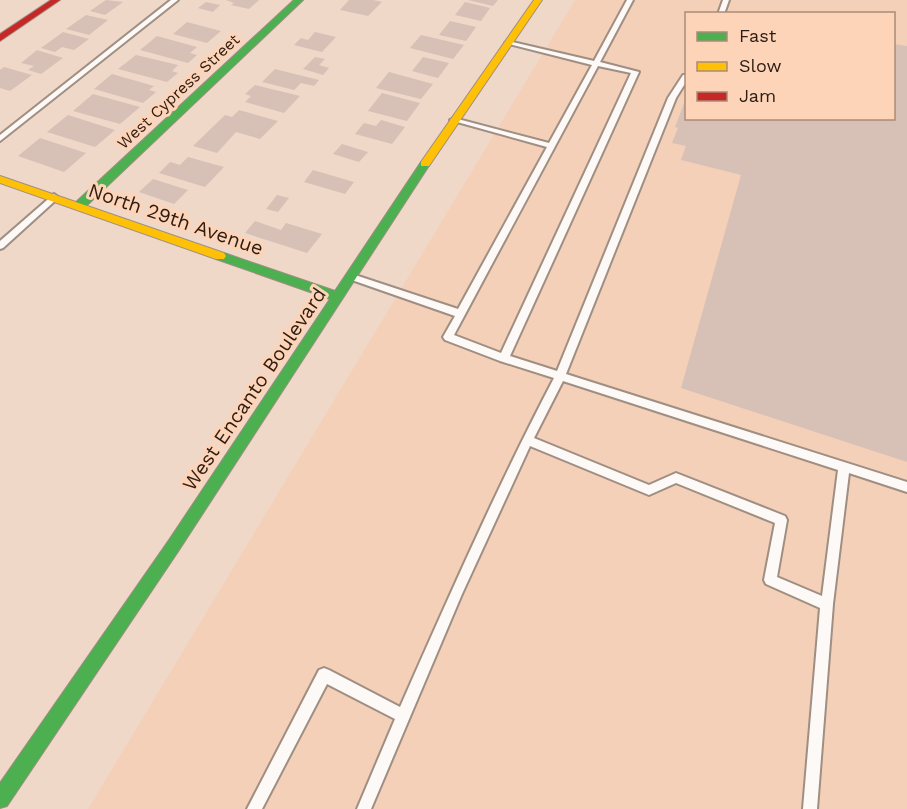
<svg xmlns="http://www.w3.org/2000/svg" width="907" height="809" viewBox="0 0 907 809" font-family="'Work Sans',sans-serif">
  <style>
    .built { fill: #f5d0b8; fill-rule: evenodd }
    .building { fill: #d7c0b5 }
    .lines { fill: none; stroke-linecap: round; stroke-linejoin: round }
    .lane-casing { stroke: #9f8e82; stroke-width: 4 }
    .fast-casing { stroke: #9f8e82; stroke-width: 2 }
    .slow-casing { stroke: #9f8e82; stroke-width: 2 }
    .jam-casing { stroke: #9f8e82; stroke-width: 2 }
    .lane { fill: #fdf9f7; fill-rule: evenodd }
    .fast { fill: #4caf50; fill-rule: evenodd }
    .slow { fill: #ffc107; fill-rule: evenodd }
    .jam { fill: #c62828; fill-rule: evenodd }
    .labels { text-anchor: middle; stroke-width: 6; stroke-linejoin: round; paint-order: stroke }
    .far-street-label { font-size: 16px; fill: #2c1d13; stroke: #fed4b9 }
    .street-label { font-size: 20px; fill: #2c1d13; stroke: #fed4b9 }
  </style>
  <rect width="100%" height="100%" fill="#efd8c8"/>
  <path class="built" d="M575 0H907V809H88ZM686 14H894V118H686Z"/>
  <g class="building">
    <polygon points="106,0 123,2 105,15 90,11"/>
    <polygon points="226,0 259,0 249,9 231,5 234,3"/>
    <polygon points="349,0 373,0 382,2 368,16 340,10"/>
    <polygon points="468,0 498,0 493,6"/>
    <polygon points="206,2 220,5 213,12 198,8"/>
    <polygon points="465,2 490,8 481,21 455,15"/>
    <polygon points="86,15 108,20 89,35 66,29"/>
    <polygon points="450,21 476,27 466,41 439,35"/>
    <polygon points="187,22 221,31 207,43 173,34"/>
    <polygon points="63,32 89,39 74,50 62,47 55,52 41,48"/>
    <polygon points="315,32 336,37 322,52 294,45 301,38 308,40"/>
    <polygon points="421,35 464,45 453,59 410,48"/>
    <polygon points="157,36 197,47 190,53 197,55 188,63 140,50"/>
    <polygon points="894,44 907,46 907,462 681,388 741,175 681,160 686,146 672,143 678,128 675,127 686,98 686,118 894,118"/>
    <polygon points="37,50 63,58 41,74 28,70 34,66 21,63"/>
    <polygon points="136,55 178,65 172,71 178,73 167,82 118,69"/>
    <polygon points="315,57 325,59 319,65 329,68 323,75 303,69"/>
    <polygon points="423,57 449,63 438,78 412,71"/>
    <polygon points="4,67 32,75 10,91 0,88 0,70"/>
    <polygon points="275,69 319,80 314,86 301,83 294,90 262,82"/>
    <polygon points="389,72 433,84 421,99 376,88"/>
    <polygon points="112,74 154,86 149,90 156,92 143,103 94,89"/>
    <polygon points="255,85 300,96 284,113 245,102 251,96 245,94"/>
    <polygon points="382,93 420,103 407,121 368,111"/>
    <polygon points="93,94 140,107 120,124 73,111"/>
    <polygon points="239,110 278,121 260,139 236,132 217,153 193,146 225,115 232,117"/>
    <polygon points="68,115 115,130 95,147 47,132"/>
    <polygon points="381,120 405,127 392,144 355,134 364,123 376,126"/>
    <polygon points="40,138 86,153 64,172 18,156"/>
    <polygon points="342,144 368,152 359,162 333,154"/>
    <polygon points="188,157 224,167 205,187 159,173 170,162 180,165"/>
    <polygon points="313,170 354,182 345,194 304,182"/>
    <polygon points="153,179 188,190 174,204 139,192"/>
    <polygon points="277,195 289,198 278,212 266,209"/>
    <polygon points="255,221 281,230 286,223 322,234 307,253 245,233"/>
  </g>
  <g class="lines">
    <g class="lane-casing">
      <g id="lane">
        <polygon points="171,0 178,0 0,141 0,135"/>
        <path d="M627 0H633L600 62 639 72 510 356 557 371 668 98 683 75H686V82L676 98 566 374 907 482V492L849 473 833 604 817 809H803L820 608 766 584 764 580 775 523 676 483 649 495 530 446 462 594 371 809H357L395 719 327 684 262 809H247L319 670 324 668 329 670 400 707C449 596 498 485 554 378L500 361 445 340 443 337 455 316 349 279 347 277 352 274 458 309 547 147 450 120 454 118 549 143 592 65 505 43 508 41 594 61ZM598 66 631 73 501 353 454 335ZM563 381 838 470 822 596 777 577 787 520 785 516 676 473 649 485 534 438Z"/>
        <polygon points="723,0 729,0 724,14 718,14"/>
        <polygon points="54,194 58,197 57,199 3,248 0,249 0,241"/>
      </g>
    </g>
    <g class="fast-casing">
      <g id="fast">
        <polygon points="294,0 303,0 83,209 75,209 75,203"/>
        <polygon points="425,161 430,164 179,550 7,806 0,808 0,783 169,540 330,299 216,259 214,256 216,253 224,253 335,291 421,162"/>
      </g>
    </g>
    <g class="slow-casing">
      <g id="slow">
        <polygon points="534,0 542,0 429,166 421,166 421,162"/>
        <polygon points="0,176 224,253 226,256 224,259 216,259 0,183"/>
      </g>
    </g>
    <g class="jam-casing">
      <polygon id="jam" points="51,0 60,0 0,41 0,34"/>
    </g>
    <use href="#lane" class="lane"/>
    <use href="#fast" class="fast"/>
    <use href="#slow" class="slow"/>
    <use href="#jam" class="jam"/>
  </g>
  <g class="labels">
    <g class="far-street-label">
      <text transform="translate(178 91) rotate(-43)" y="6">West Cypress Street</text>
    </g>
    <g class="street-label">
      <text transform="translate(176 219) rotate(19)" y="7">North 29th Avenue</text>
      <text transform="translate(254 389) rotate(-56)" y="7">West Encanto Boulevard</text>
    </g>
  </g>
  <rect x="685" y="12" width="210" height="108" fill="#fed4b9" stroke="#aa8b77" stroke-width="1.5"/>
  <rect x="697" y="32" width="30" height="9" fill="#4caf50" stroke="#aa8b77" stroke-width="1.5"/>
  <text x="739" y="42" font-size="18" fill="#2c1d13">Fast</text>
  <rect x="697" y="62" width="30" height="9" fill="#ffc107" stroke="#aa8b77" stroke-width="1.5"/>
  <text x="739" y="72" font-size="18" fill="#2c1d13">Slow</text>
  <rect x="697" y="92" width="30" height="9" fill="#c62828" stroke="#aa8b77" stroke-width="1.5"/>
  <text x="739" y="102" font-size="18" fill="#2c1d13">Jam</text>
</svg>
